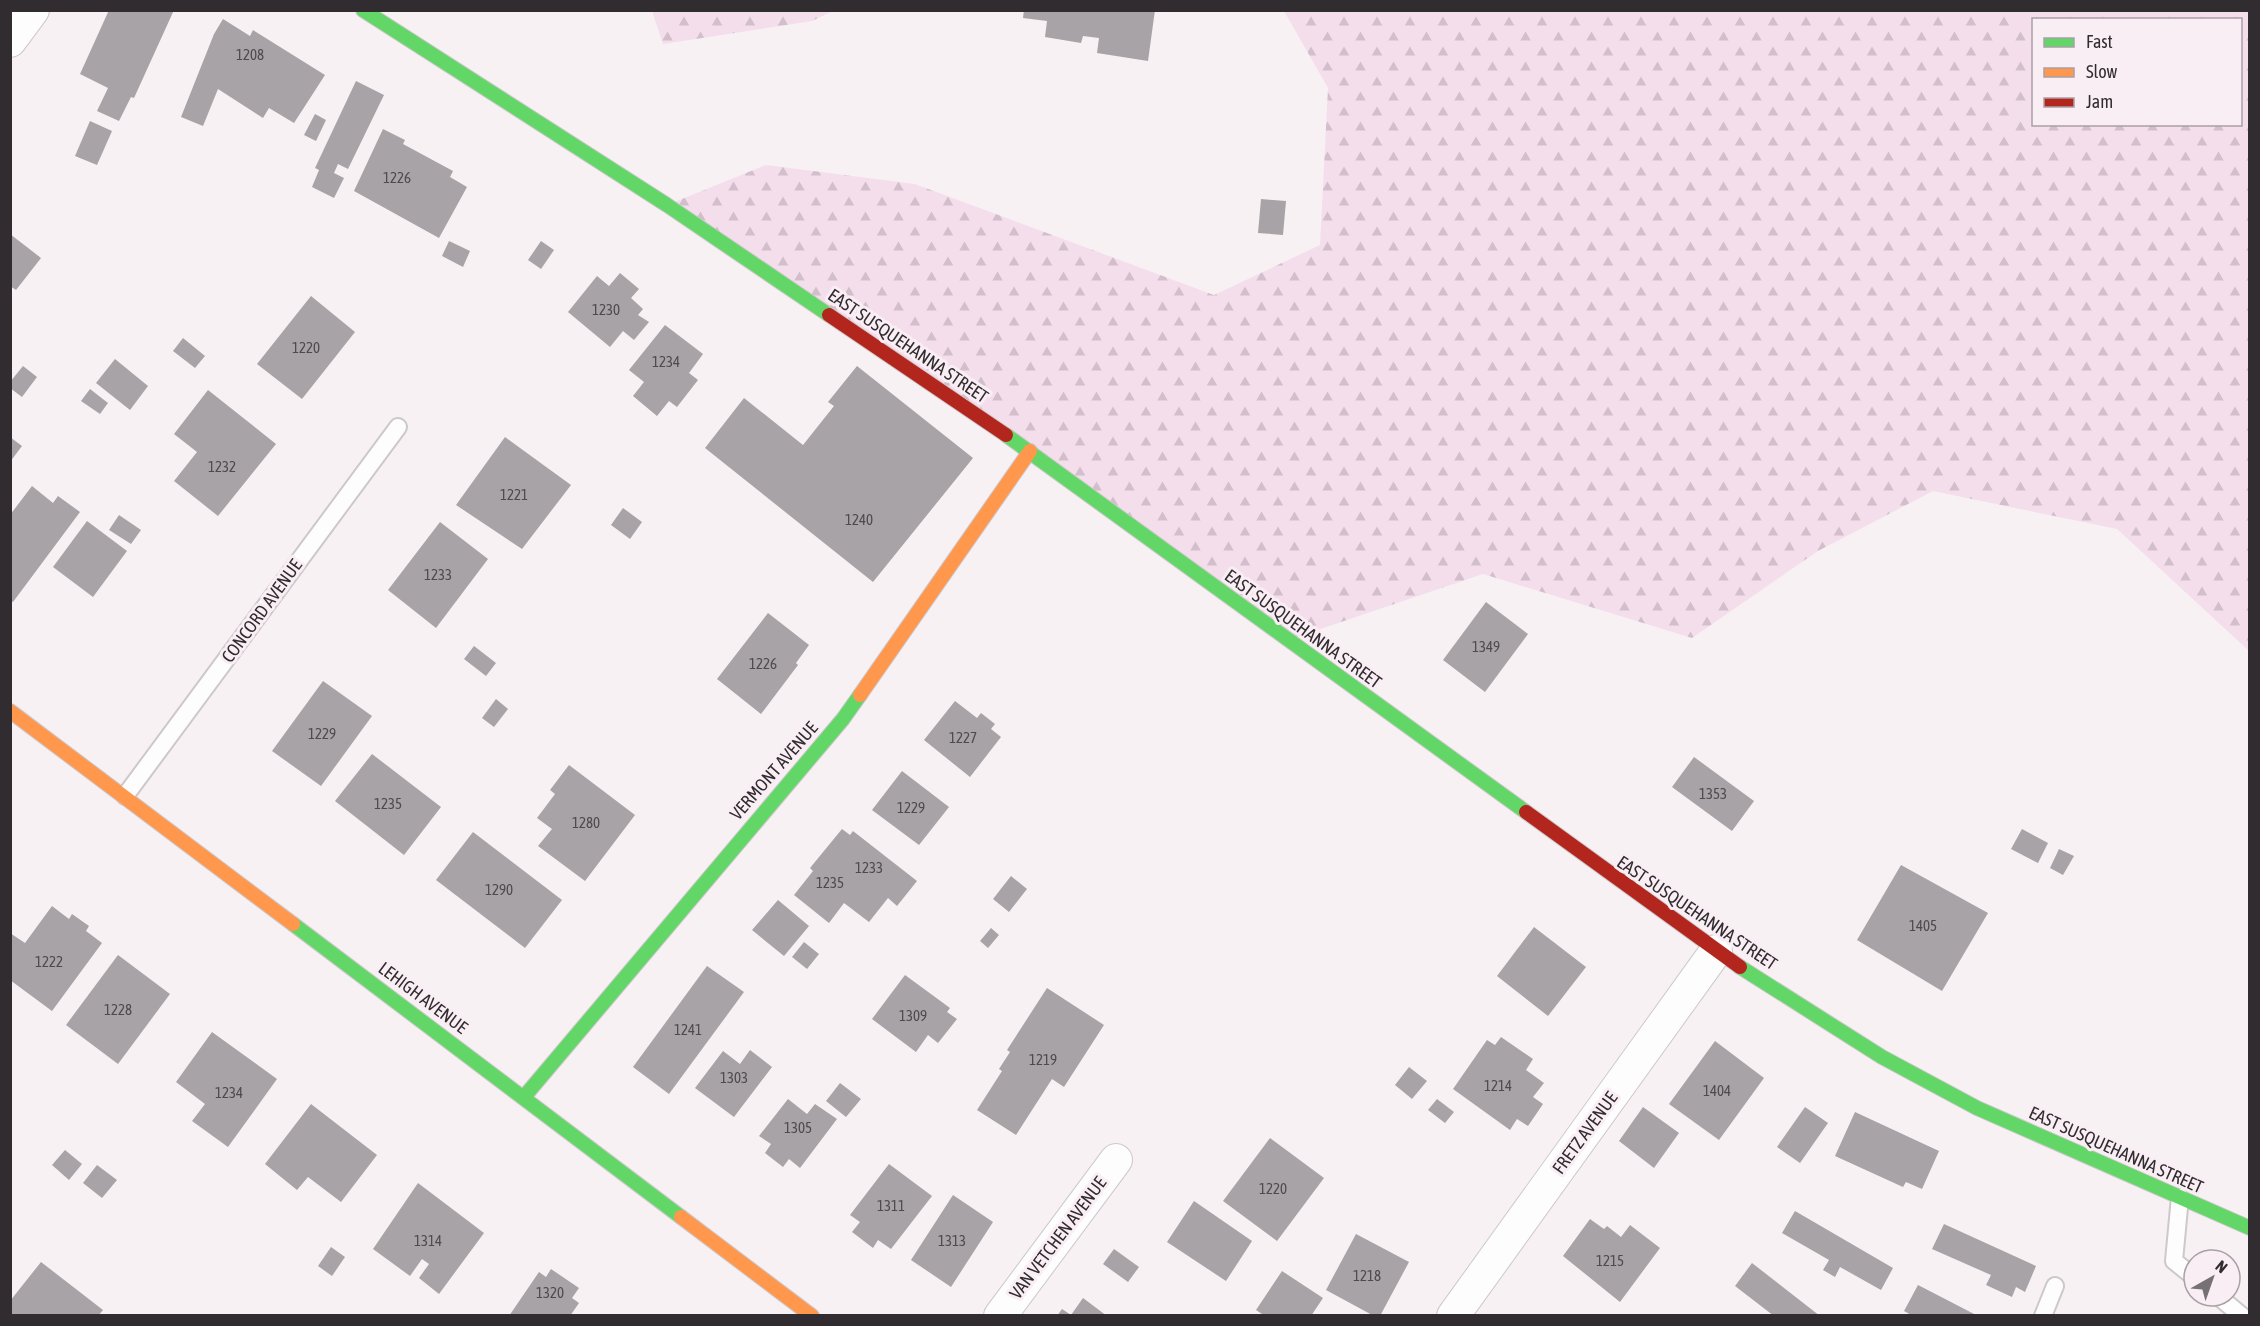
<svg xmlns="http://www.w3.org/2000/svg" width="2260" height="1326" viewBox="0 0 2260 1326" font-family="'Asap Condensed',sans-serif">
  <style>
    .forest { fill: url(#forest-firs); fill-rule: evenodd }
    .building { fill: #a8a3a6 }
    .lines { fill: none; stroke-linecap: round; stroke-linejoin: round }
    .lane-casing { stroke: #cdc8cb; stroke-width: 20 }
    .street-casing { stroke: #cdc8cb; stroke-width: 34 }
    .fast-casing { stroke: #cdc8cb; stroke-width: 16 }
    .slow-casing { stroke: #cdc8cb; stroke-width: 16 }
    .jam-casing { stroke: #cdc8cb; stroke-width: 16 }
    .lane { stroke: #fefdfd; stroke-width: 16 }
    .street { stroke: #fefdfd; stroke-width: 32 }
    .fast { stroke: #63d668; stroke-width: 14 }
    .slow { stroke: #ff974d; stroke-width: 14 }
    .jam { stroke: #b3261e; stroke-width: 14 }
    .labels { text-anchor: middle; stroke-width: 6; stroke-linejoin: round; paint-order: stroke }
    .number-label { font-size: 15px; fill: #4e4a4d }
    .street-label { font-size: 18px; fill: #302c2f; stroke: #faeef5 }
  </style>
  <defs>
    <pattern id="forest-firs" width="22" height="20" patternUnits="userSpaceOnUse" patternTransform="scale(1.5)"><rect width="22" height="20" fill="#f5deec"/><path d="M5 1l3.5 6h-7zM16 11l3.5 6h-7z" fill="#d2bfcb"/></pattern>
  </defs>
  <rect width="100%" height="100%" fill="#f7f1f4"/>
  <g class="forest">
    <polygon points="652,11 652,10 833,11 812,21 663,44"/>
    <path d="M1284 11H2249V651L2117 529 1933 491 1818 551 1692 638 1483 574 1288 640 667 205 766 165 915 184 1214 295 1320 245 1328 88ZM2034 20H2240V124H2034Z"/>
  </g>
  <g class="building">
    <polygon points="109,10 174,10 134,98 131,97 119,121 97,111 108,88 80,74"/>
    <polygon points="1024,10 1155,10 1148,61 1097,53 1099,38 1083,36 1081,43 1045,37 1047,21 1023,18"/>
    <polygon points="223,19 250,36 253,30 325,75 294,123 269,108 263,118 218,89 203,126 181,117 214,34"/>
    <polygon points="356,81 384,95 348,169 338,164 334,173 344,178 334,198 312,187 319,170 315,168"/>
    <polygon points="315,114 326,120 316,141 304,135"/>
    <polygon points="90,121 112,131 97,165 75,156"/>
    <polygon points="383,129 405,140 403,144 453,171 450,177 467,187 439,238 354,191"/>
    <polygon points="1261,199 1286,201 1283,235 1258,233"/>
    <polygon points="10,234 41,258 16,290 10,286"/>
    <polygon points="449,241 470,251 463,267 442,256"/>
    <polygon points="541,241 554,250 541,269 528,260"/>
    <polygon points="620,273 639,289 631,298 643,309 638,315 649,322 634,340 623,331 610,347 568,312 597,276 609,286"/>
    <polygon points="311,296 355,332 302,399 257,364"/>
    <polygon points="665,325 703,354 689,373 698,380 677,407 669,401 657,416 633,396 644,382 629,370"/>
    <polygon points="183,338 205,356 195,368 173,351"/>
    <polygon points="115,359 148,386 130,410 96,383"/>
    <polygon points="23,366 37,377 22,397 10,388 10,382"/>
    <polygon points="857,366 973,458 873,582 705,448 744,398 803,445 834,406 828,402"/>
    <polygon points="90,389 108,403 100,414 81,401"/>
    <polygon points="208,390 276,444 218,516 174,481 197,452 174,434"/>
    <polygon points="10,437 22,446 10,462"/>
    <polygon points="505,437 571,485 522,549 456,505"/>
    <polygon points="32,486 53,503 58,496 80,512 13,602 10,600 10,515"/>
    <polygon points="623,508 642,522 630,539 611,525"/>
    <polygon points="119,515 141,530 131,544 109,530"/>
    <polygon points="87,521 127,551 93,597 53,567"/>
    <polygon points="440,522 488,559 436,628 388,590"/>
    <polygon points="1486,602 1528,634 1485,692 1443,660"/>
    <polygon points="768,613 809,645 796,663 798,665 761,714 717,679"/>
    <polygon points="474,646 496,663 486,676 464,659"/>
    <polygon points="323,681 372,716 321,786 272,751"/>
    <polygon points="496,699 508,709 494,727 482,718"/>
    <polygon points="955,701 977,718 981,713 995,724 991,729 1001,737 970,777 924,740"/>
    <polygon points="372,754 441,807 404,855 335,801"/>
    <polygon points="1694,757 1754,801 1732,831 1672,787"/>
    <polygon points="569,765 635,815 585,881 538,846 552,829 537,818 555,794 550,790"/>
    <polygon points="902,771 949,807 919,845 872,810"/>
    <polygon points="842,829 850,835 853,831 917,881 897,906 888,898 869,922 844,903 829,923 794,895 813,871 810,868"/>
    <polygon points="2022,829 2048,843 2038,863 2011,849"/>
    <polygon points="473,832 562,900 525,948 436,880"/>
    <polygon points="2059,849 2074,856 2063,875 2050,868"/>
    <polygon points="1901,865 1988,913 1942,991 1857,940"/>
    <polygon points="1011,876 1027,889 1009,912 993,899"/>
    <polygon points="778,900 809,926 784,956 752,930"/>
    <polygon points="52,906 69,919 72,914 89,926 86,931 102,943 52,1011 10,980 10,933 25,943"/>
    <polygon points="1534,927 1586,967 1548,1016 1497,976"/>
    <polygon points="991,928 999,935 988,948 980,941"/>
    <polygon points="804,942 819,954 807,969 792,957"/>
    <polygon points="118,955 170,994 118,1064 66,1025"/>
    <polygon points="707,966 744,992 669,1094 633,1067"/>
    <polygon points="905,975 950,1008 947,1012 957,1019 938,1043 928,1035 916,1052 872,1019"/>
    <polygon points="1047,988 1104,1025 1064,1087 1052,1079 1016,1135 977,1110 1002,1071 999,1069 1010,1052 1007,1050"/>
    <polygon points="212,1032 277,1079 228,1147 192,1121 205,1104 176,1082"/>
    <polygon points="1501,1037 1533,1059 1526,1070 1544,1083 1533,1097 1543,1104 1528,1126 1517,1119 1510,1130 1453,1089 1487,1040 1495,1045"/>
    <polygon points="1715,1041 1764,1078 1719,1140 1669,1104"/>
    <polygon points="750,1050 772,1067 734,1117 695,1088 723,1051 740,1064"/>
    <polygon points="1409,1067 1427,1081 1412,1099 1395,1085"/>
    <polygon points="840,1083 861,1099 846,1117 826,1101"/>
    <polygon points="788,1099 807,1114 815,1104 837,1119 800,1168 789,1159 783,1167 765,1153 771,1144 759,1136"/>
    <polygon points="1437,1099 1454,1112 1445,1123 1428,1110"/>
    <polygon points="311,1104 377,1155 341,1202 308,1177 297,1190 265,1164"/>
    <polygon points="1643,1107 1679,1133 1654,1168 1619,1141"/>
    <polygon points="1805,1107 1828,1123 1800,1163 1777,1147"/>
    <polygon points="1855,1112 1939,1151 1922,1189 1906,1182 1903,1187 1835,1156"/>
    <polygon points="1270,1138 1324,1178 1277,1241 1223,1201"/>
    <polygon points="65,1150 82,1164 69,1180 52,1165"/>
    <polygon points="889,1164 932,1196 891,1249 878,1240 873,1248 852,1232 860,1222 850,1215"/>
    <polygon points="97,1165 117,1180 102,1198 83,1183"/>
    <polygon points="418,1183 484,1233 439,1294 419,1278 429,1264 422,1259 410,1276 373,1249"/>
    <polygon points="953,1195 993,1222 951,1287 911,1260"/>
    <polygon points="1194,1201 1252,1241 1226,1281 1167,1242"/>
    <polygon points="1795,1211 1893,1268 1881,1290 1840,1267 1835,1277 1823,1270 1829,1260 1782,1233"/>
    <polygon points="1590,1219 1604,1229 1607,1226 1621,1237 1630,1225 1660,1248 1620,1302 1563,1256"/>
    <polygon points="1944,1224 2036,1266 2025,1292 2016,1287 2012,1297 1986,1285 1991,1275 1932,1249"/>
    <polygon points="1356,1234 1409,1262 1380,1316 1374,1316 1326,1290"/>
    <polygon points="331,1247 345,1257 332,1276 318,1266"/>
    <polygon points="1114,1249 1139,1267 1128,1282 1103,1264"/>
    <polygon points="41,1262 103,1310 98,1316 10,1315 10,1301"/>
    <polygon points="1752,1263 1820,1316 1774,1316 1735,1286"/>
    <polygon points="551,1269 579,1288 572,1298 579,1303 570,1316 509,1316 539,1272 546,1277"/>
    <polygon points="1282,1271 1323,1298 1311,1316 1265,1316 1256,1310"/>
    <polygon points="1918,1285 1978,1316 1913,1316 1904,1311"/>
    <polygon points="1083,1298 1107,1316 1057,1316 1062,1309 1071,1315"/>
  </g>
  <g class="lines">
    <g class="lane-casing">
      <g id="lane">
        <polyline points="125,796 398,427"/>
        <polyline points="2180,1197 2174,1261 2194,1277"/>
        <polyline points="2218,1296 2242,1316"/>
        <polyline points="2043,1316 2055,1286"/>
      </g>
    </g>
    <g class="street-casing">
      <g id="street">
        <polyline points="10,41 33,10"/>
        <polyline points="1000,1316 1116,1160"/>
        <polyline points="1453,1316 1716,951"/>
      </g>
    </g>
    <g class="fast-casing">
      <g id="fast">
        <polyline points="363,10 667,205 829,315"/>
        <polyline points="1006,435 1526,812"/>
        <polyline points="293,924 681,1217"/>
        <polyline points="1740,967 1882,1057 1977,1108 2250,1228"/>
        <polyline points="524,1097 843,719 860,695"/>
      </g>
    </g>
    <g class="slow-casing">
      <g id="slow">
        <polyline points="860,695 1030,451"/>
        <polyline points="10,711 293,924"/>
        <polyline points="681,1217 812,1316"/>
      </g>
    </g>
    <g class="jam-casing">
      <g id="jam">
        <polyline points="829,315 1006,435"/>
        <polyline points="1526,812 1740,967"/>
      </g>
    </g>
    <use href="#lane" class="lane"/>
    <use href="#street" class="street"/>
    <use href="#fast" class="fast"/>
    <use href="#slow" class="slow"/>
    <use href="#jam" class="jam"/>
  </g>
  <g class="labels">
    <g class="number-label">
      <text x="250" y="60">1208</text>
      <text x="397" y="183">1226</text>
      <text x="606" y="315">1230</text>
      <text x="306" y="353">1220</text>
      <text x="666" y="367">1234</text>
      <text x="222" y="472">1232</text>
      <text x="514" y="500">1221</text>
      <text x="859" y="525">1240</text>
      <text x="438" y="580">1233</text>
      <text x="1486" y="652">1349</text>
      <text x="763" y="669">1226</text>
      <text x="322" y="739">1229</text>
      <text x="963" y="743">1227</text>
      <text x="1713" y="799">1353</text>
      <text x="388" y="809">1235</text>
      <text x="911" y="813">1229</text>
      <text x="586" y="828">1280</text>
      <text x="869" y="873">1233</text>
      <text x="830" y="888">1235</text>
      <text x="499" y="895">1290</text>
      <text x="1923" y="931">1405</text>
      <text x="49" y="967">1222</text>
      <text x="118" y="1015">1228</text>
      <text x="913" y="1021">1309</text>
      <text x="688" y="1035">1241</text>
      <text x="1043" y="1065">1219</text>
      <text x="734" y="1083">1303</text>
      <text x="1498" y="1091">1214</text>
      <text x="1717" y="1096">1404</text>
      <text x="229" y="1098">1234</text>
      <text x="798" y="1133">1305</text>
      <text x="1273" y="1194">1220</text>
      <text x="891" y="1211">1311</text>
      <text x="428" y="1246">1314</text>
      <text x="952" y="1246">1313</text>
      <text x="1610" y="1266">1215</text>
      <text x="1367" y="1281">1218</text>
      <text x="550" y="1298">1320</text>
    </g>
    <g class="street-label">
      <text transform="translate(908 346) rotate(34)" y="6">EAST SUSQUEHANNA STREET</text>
      <text transform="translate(262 611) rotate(-54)" y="6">CONCORD AVENUE</text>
      <text transform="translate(1303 629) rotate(36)" y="6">EAST SUSQUEHANNA STREET</text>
      <text transform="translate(774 771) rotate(-49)" y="6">VERMONT AVENUE</text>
      <text transform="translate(1697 913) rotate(34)" y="6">EAST SUSQUEHANNA STREET</text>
      <text transform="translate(423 998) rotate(37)" y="6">LEHIGH AVENUE</text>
      <text transform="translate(1585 1133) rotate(-54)" y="6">FRETZ AVENUE</text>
      <text transform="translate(2116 1150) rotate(24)" y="6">EAST SUSQUEHANNA STREET</text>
      <text transform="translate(1058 1238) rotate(-53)" y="6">VAN VETCHEN AVENUE</text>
    </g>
  </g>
  <rect width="2260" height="1326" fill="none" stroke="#302c2f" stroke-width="24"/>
  <rect x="2032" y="18" width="210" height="108" fill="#faeef5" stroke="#a9a0a6" stroke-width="1.5"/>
  <rect x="2044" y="38" width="30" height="9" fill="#63d668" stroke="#a9a0a6" stroke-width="1.5"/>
  <text x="2086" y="48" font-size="18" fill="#302c2f">Fast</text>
  <rect x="2044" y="68" width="30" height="9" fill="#ff974d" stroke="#a9a0a6" stroke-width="1.5"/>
  <text x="2086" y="78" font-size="18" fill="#302c2f">Slow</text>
  <rect x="2044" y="98" width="30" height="9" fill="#b3261e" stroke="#a9a0a6" stroke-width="1.5"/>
  <text x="2086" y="108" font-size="18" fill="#302c2f">Jam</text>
  <g transform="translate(2212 1278) rotate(40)"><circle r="28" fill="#faeef5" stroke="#a9a0a6" stroke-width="1.5"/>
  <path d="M0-4.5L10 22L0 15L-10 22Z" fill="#767174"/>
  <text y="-9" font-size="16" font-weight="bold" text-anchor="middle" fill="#302c2f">N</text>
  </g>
</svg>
